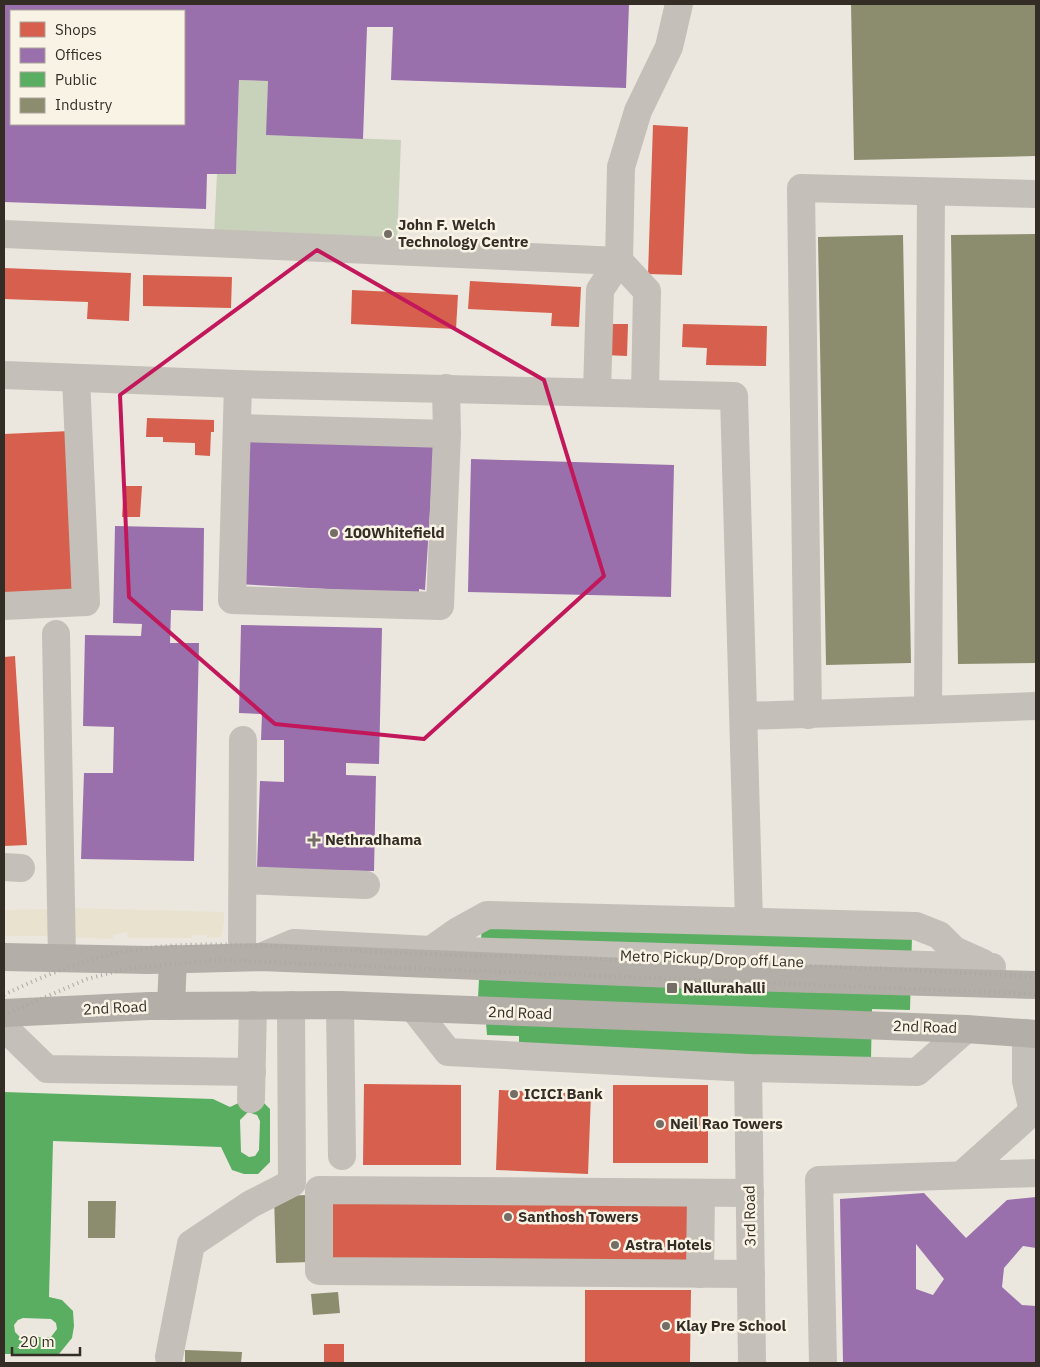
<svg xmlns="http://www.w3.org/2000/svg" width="1040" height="1367" viewBox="0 0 1040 1367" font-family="'IBM Plex Sans',sans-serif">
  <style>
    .green { fill: #c8d1b9 }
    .plaza { fill: #e9e2ce }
    .shops { fill: #d6604d }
    .offices { fill: #9970ab; fill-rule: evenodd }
    .public { fill: #5aae61; fill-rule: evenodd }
    .industry { fill: #8c8c6e }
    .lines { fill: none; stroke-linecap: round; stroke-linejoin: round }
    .minor { stroke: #c4bfb8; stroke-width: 28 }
    .major { stroke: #b3aea7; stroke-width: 28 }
    .rail { stroke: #aca8a2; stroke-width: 4; stroke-dasharray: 1 4; stroke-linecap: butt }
    .marked { fill: none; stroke: #c2185b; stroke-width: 4; stroke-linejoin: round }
    .poi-dot { fill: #746e66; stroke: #f8f3e5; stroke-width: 2 }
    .labels { text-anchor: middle; stroke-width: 5; stroke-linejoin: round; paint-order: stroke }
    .poi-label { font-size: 15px; font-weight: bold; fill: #342d26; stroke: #f8f3e5; text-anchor: start }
    .street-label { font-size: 15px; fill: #342d26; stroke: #f8f3e5 }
  </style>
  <rect width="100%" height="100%" fill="#ebe7de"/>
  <polygon class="green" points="239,80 268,81 267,135 401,140 397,244 214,235 217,174 236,174"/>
  <g class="plaza">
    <polygon points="72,908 224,912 224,922 221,937 207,938 207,935 193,935 192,938 128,938 127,932 113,935 113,939 71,937"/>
    <polygon points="53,909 53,936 4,936 4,910"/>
  </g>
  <g class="shops">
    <polygon points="653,125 688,127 682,275 648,274"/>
    <polygon points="4,268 131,273 129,321 87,319 88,302 4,299"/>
    <polygon points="143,275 232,277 231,308 143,306"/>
    <polygon points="470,281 581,287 579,327 551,326 552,313 468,309"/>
    <polygon points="352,290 458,295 456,329 351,324"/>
    <polygon points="605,324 628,324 627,356 604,355"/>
    <polygon points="683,324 767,326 766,366 706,365 707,348 682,347"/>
    <polygon points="147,418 214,420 214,432 211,432 210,456 195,455 195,443 163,442 163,437 146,437"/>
    <polygon points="70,431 78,590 4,594 4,434"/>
    <polygon points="124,486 142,486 140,517 122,517"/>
    <polygon points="15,656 27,845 4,846 4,657"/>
    <polygon points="364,1084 461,1085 461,1165 363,1165"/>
    <rect x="613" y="1085" width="95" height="78"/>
    <polygon points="499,1090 591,1094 588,1174 496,1170"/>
    <polygon points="329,1198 688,1201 688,1260 328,1258"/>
    <polygon points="585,1290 691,1290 690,1362 585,1362"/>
    <rect x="324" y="1344" width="20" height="19"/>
  </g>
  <g class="offices">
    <path d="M4 4H629L626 88 391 80 393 27H367L363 139 266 135 268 81 239 80 236 174H207L206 209 4 202ZM11 11H184V124H11Z"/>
    <polygon points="250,436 434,447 425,590 419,589 419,594 237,584"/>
    <polygon points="471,459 674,465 671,597 468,592"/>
    <polygon points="115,526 204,528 203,611 171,610 170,643 199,643 194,861 81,859 84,773 113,773 114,727 83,726 85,635 141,636 142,624 113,623"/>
    <polygon points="241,625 382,628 379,764 346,763 346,775 376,776 374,871 257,869 260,781 284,782 284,740 261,740 262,714 239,713"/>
    <path d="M924 1193 966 1238 1007 1200 1036 1197V1248L1023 1246 1004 1268 1002 1287 1022 1305 1036 1306V1363H843L840 1199ZM916 1244 944 1279 933 1295 916 1289Z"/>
  </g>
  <g class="public">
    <polygon points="482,922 912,936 910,1010 872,1009 871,1060 519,1048 519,1036 487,1035 486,1023 478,998"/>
    <path d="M4 1092 213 1099 230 1107 247 1099 261 1100 270 1109V1162L258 1174H244L232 1170 221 1147 53 1141 49 1297 62 1300 73 1311 74 1326 72 1338 59 1354H4ZM248 1112 257 1115 260 1121 259 1150 255 1156 249 1157 241 1152 240 1120ZM23 1318 51 1319 56 1323 57 1329 51 1337H20L15 1332 14 1325 18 1320Z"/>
  </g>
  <g class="industry">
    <polygon points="851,4 1036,4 1036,156 854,160"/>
    <polygon points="1036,234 1036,663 958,664 951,235"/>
    <polygon points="903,235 911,663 826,665 818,237"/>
    <polygon points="309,1195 311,1262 276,1263 274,1196"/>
    <polygon points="88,1201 116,1201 115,1238 88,1238"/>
    <polygon points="338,1292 340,1313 313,1315 311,1294"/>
    <polygon points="185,1350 242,1352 241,1363 185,1363"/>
  </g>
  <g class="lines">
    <g class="minor">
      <polyline points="4,234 619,261 647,291 645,393"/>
      <polyline points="4,375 238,384 734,396 749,921"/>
      <polyline points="238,384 232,600 440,606 447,434 446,388"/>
      <polyline points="597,392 600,290 619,261 621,167 638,111 669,47 679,4"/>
      <polyline points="238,428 447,434"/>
      <polyline points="4,606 86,602 76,378"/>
      <polyline points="56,634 62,958"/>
      <polyline points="928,710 1036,706"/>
      <polyline points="808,715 801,188 1036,194"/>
      <polyline points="744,716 928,710 931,193"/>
      <polyline points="4,867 21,868"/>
      <polyline points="243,880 366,885"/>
      <polyline points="431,950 458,931 487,915 916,926 939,935 954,950 983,963"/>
      <polyline points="242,957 243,740"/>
      <polyline points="261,957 294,943 431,950 992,967"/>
      <polyline points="340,1005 342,1156"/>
      <polyline points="415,1010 448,1052 748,1068 917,1072 966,1029"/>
      <polyline points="4,1019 11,1034 47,1069 252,1072"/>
      <polyline points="1026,1033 1026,1081 1033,1111 1036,1113"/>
      <polyline points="748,1068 752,1363"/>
      <polyline points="251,1099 253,1005"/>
      <polyline points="963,1174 1033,1111"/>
      <polyline points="750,1193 319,1190 319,1271 751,1274"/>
      <polyline points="700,1274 701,1193"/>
      <polyline points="169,1357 191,1244 251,1204 292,1183 291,1005"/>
      <polyline points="823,1363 819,1180 1036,1173"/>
    </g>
    <g class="major">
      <polyline points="4,957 149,960 261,957 746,977 1036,985"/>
      <polyline points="171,1006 173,959"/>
      <polyline points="4,1013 149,1006 340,1005 966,1029 1036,1034"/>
    </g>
    <g class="rail">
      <path d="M4 995C42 976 80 961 122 952 185 940 250 945 315 949 376 952 437 955 498 956 677 961 857 966 1036 977"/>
      <polyline points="4,1015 87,979 130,968 218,960 1036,994"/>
    </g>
  </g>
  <path class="marked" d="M317 250 544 380 604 576 424 739 275 724 129 597 120 395Z"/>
  <g class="poi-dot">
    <circle cx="388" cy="234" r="5"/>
    <circle cx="334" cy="533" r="5"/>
    <path d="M311.5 832.5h5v5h5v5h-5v5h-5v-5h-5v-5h5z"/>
    <rect x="666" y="982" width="12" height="12" rx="2.5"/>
    <circle cx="514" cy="1094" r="5"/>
    <circle cx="660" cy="1124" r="5"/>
    <circle cx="508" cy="1217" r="5"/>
    <circle cx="615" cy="1245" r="5"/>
    <circle cx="666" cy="1326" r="5"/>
  </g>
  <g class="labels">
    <g class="poi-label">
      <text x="398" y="230">John F. Welch<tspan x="398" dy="17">Technology Centre</tspan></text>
      <text x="344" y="538">100Whitefield</text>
      <text x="325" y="845">Nethradhama</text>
      <text x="683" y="993">Nallurahalli</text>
      <text x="524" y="1099">ICICI Bank</text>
      <text x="670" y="1129">Neil Rao Towers</text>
      <text x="518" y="1222">Santhosh Towers</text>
      <text x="625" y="1250">Astra Hotels</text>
      <text x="676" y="1331">Klay Pre School</text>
    </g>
    <g class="street-label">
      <text transform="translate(712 959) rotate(2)" y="5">Metro Pickup/Drop off Lane</text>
      <text transform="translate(115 1008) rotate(-3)" y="5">2nd Road</text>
      <text transform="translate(520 1013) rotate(2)" y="5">2nd Road</text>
      <text transform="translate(925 1027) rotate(2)" y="5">2nd Road</text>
      <text transform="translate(750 1216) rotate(-91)" y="5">3rd Road</text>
    </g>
  </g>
  <rect width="1040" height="1367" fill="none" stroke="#342d26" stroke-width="10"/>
  <rect x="10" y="10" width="175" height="115" fill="#f8f3e5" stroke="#aaa499"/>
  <rect x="20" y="22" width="25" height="15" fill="#d6604d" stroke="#aaa499"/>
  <text x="55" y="35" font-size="15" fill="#342d26">Shops</text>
  <rect x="20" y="48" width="25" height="15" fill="#9970ab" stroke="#aaa499"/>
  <text x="55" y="60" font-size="15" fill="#342d26">Offices</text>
  <rect x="20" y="72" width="25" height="15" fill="#5aae61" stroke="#aaa499"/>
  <text x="55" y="85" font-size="15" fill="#342d26">Public</text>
  <rect x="20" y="98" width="25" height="15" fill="#8c8c6e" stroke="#aaa499"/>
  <text x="55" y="110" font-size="15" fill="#342d26">Industry</text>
  <path d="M12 1347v8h68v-8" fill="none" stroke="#342d26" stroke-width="2.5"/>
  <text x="20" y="1347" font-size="15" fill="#342d26" stroke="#f8f3e5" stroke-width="4" paint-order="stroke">20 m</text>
</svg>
